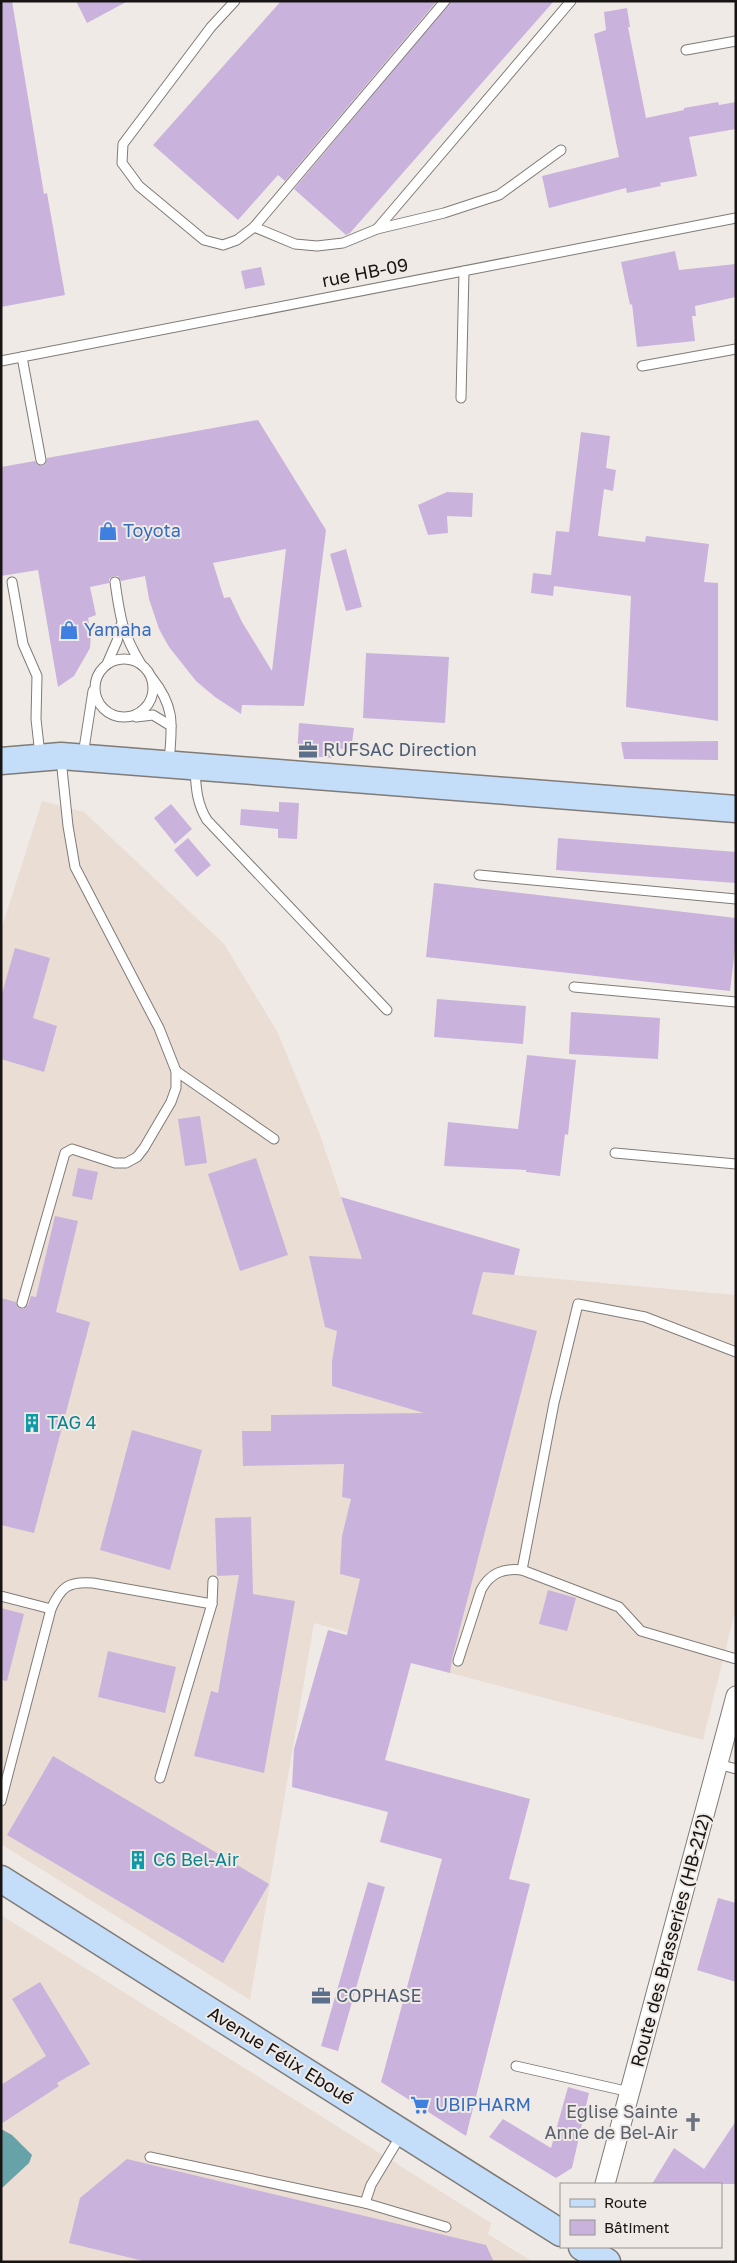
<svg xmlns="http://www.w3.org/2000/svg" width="737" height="2263" viewBox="0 0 737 2263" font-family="'Golos Text',sans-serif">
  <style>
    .built { fill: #eaddd4 }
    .water { fill: #66a2a7 }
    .building { fill: #c9b3dc; fill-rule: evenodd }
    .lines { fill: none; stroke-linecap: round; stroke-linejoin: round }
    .lane-casing { stroke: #807b77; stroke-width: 11 }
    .street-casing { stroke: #807b77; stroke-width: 21 }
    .secondary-casing { stroke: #807b77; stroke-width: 29 }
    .lane { stroke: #fff; stroke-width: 9 }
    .street { stroke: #fff; stroke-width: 19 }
    .secondary { stroke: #c4def9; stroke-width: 26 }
    .labels { text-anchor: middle; stroke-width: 4; stroke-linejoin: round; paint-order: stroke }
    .street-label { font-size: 18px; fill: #171413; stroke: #f0eae6 }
    .shop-label { font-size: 18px; fill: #366cbe; stroke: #f0eae6; text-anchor: start }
    .service-label { font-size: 18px; fill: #4e5e75; stroke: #f0eae6; text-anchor: start }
    .culture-label { font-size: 18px; fill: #0d838f; stroke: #f0eae6; text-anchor: start }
    .worship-label { font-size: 18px; fill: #5b616d; stroke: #f0eae6; text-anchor: end }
  </style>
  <rect width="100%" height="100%" fill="#f0eae6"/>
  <g class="built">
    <polygon points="42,801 84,812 224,944 277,1031 320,1135 362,1259 514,1275 736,1295 736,1608 703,1740 371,1652 374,1640 314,1623 250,2000 1,1844 1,930"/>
    <polygon points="1,1915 491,2223 488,2234 533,2262 1,2262"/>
  </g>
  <polygon class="water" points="1,2129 12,2135 32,2155 29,2163 1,2189"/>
  <g class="building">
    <polygon points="1,1 12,1 44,194 47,193 65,295 1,307"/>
    <polygon points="76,1 128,1 87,23"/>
    <polygon points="281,1 437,1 285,181 278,175 238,220 153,145"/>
    <polygon points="451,1 554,1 350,233 346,235 294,189"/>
    <polygon points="627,8 630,27 628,27 646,118 684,110 684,108 718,102 719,105 736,102 736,129 689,137 697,176 660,183 661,186 627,193 626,188 549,208 542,176 619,157 594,34 606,30 604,12"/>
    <polygon points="675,251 679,270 736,264 736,297 695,306 696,316 692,316 695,341 637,347 632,304 630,305 621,262"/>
    <polygon points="261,267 265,285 245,289 241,271"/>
    <path d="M258 420 326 530 304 706 242 705 241 714 215 697 196 681 169 647 159 629 149 599 145 576 121 581 118 576H114L109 579V583L90 587 96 615 88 618 91 634 90 648 74 676 58 687 38 570 1 576V467L35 461 37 464 42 466 45 464 47 458ZM286 549 272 671 242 622 230 597 224 598 213 563Z"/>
    <polygon points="581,432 610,436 606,468 616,470 613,491 604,489 598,536 645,542 646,536 709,544 704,582 718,583 718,721 626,707 631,596 554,586 553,596 531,593 533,573 551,575 556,531 569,532"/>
    <polygon points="447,492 473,493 472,517 447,516 448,533 428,535 418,505"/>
    <polygon points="346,549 362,607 346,611 330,554"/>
    <polygon points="366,653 449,657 445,723 363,718"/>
    <polygon points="299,723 354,728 351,750 333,748 333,758 297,755"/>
    <polygon points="718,741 718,760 624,759 621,742"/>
    <polygon points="279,802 299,803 297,839 278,838 278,829 240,825 241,809 279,812"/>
    <polygon points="171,804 192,829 175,844 154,818"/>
    <polygon points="188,838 211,865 197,877 174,850"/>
    <polygon points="558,838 736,852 736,883 556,870"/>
    <polygon points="434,883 736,918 736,940 730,991 426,957"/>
    <polygon points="15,948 50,958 33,1018 57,1026 44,1072 1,1059 1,997"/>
    <polygon points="437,999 526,1006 523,1044 434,1037"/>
    <polygon points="571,1012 660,1018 658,1059 569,1054"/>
    <polygon points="527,1055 576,1060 568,1135 565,1134 560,1176 526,1172 526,1170 444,1166 448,1122 518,1129"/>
    <polygon points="200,1116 207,1163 185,1166 178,1119"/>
    <polygon points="256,1158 288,1255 240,1271 208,1174"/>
    <polygon points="78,1168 98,1172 92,1200 72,1196"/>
    <polygon points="341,1197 520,1249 514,1275 483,1272 472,1314 537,1331 452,1659 450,1673 411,1663 385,1760 530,1799 509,1879 530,1884 466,2136 381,2082 442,1859 380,1842 388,1812 292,1787 294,1749 328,1630 347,1635 360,1579 340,1574 342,1536 351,1499 342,1497 344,1464 243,1466 242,1431 271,1431 271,1415 424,1413 332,1386 332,1361 337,1331 325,1327 309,1256 362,1259"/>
    <polygon points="55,1216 78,1221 56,1312 90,1322 34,1533 1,1525 1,1298 16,1302 18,1308 23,1309 28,1305 31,1296 36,1297"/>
    <polygon points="132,1430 202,1450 170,1570 100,1550"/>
    <polygon points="251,1517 253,1594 295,1601 264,1773 194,1756 211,1691 218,1693 239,1575 217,1576 215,1518"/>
    <polygon points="548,1590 576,1598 567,1631 539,1624"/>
    <polygon points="1,1608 24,1614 7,1681 1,1680"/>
    <polygon points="108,1651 176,1667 165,1713 98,1697"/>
    <polygon points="53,1756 269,1884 223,1963 7,1835"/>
    <polygon points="368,1882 385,1887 338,2051 321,2046"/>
    <polygon points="718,1898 736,1903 736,1982 697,1970"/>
    <polygon points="40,1982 90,2064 57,2083 59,2086 1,2124 1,2085 46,2056 12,1999"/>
    <polygon points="568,2087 589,2093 572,2168 556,2178 489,2137 503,2119 551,2148"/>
    <polygon points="736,2121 736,2184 652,2184 674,2148 704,2169"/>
    <polygon points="127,2159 486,2245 494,2262 148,2262 69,2243 80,2198"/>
  </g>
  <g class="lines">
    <g class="lane-casing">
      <g id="lane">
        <polyline points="235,1 211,27 123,144 122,163 139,186 204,240 223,245 237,240 254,227"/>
        <polyline points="445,1 254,227 295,244 317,246 343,243 377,229 444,213 499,195 561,150"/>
        <polyline points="686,50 736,41"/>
        <polyline points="377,229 571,1"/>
        <polyline points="22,357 41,460"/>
        <polyline points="1,361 736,218"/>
        <polyline points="642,366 736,349"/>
        <polyline points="461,398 464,271"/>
        <polyline points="12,582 23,644 37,676 36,719 40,755"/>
        <path d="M115 582C120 617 122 633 141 664"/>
        <circle cx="124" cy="688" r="29"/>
        <polyline points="107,664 117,641 121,625"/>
        <path d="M152 678C176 708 172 726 169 762"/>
        <polyline points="136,717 153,715 171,726"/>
        <polyline points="83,755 93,691"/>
        <path d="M195 770C196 788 197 804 207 820L387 1010"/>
        <polyline points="479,875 736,899"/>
        <polyline points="574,987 736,1002"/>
        <polyline points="176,1071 274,1139"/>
        <polyline points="615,1153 736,1164"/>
        <polyline points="22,1303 65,1153 72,1149 115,1163 126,1163 137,1157 144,1148 171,1102 176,1088 176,1071 159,1028 75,867 68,826 61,759"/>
        <polyline points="522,1570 554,1403 578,1304 645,1317 736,1352"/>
        <polyline points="1,1596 51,1609"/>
        <path d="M458 1661 481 1590C490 1573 503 1568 522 1570L619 1607 641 1631 736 1659"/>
        <polyline points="718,1764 736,1769"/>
        <polyline points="160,1778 212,1604 213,1581"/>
        <path d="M1 1801 51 1609C61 1587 68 1581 93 1583L212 1604"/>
        <polyline points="516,2066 630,2092"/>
        <polyline points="150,2157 365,2203 371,2185 401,2135"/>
        <polyline points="365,2203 446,2227"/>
      </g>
    </g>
    <g class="street-casing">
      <polyline id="street" points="605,2184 736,1696"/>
    </g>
    <g class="secondary-casing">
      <g id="secondary">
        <polyline points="1,761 61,756 736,809"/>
        <polyline points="1,1879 561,2233"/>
        <polyline points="582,2247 607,2262"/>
      </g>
    </g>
    <use href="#lane" class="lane"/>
    <use href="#street" class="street"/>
    <use href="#secondary" class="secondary"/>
  </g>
  <defs>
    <g id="shop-bare" transform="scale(1.5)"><path d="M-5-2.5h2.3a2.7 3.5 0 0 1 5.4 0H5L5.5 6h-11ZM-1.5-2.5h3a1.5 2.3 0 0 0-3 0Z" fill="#3f7fe0" stroke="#f0eae6" stroke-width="2.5" paint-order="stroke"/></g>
    <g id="office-bare" transform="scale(1.5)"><path d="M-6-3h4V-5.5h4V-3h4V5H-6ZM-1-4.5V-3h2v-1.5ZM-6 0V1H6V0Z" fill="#5c6f8a" stroke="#f0eae6" stroke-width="2.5" paint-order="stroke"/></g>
    <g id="building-bare" transform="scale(1.5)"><path d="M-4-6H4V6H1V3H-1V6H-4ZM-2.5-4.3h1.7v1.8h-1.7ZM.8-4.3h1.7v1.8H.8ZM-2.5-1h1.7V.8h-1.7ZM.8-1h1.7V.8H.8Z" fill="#0f9aa8" stroke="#f0eae6" stroke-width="2.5" paint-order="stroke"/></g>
    <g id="supermarket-bare" transform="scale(1.5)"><path d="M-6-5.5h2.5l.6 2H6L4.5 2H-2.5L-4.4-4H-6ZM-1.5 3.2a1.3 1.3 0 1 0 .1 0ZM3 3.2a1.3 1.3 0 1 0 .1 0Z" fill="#3f7fe0" stroke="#f0eae6" stroke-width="2.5" paint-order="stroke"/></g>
    <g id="church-bare" transform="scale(1.5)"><path d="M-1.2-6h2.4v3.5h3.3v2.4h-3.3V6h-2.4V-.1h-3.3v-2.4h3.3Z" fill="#6b7280" stroke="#f0eae6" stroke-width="2.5" paint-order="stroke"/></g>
  </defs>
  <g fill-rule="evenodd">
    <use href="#shop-bare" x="108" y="531"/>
    <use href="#shop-bare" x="69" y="630"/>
    <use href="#office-bare" x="308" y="750"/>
    <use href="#building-bare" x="32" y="1423"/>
    <use href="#building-bare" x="138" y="1860"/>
    <use href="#office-bare" x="321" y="1996"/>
    <use href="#supermarket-bare" x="420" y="2105"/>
    <use href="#church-bare" x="693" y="2122"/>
  </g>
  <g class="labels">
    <g class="street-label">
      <text transform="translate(365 273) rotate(-11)" y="6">rue HB-09</text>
      <text transform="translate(671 1940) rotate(-75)" y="6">Route des Brasseries (HB-212)</text>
      <text transform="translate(281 2056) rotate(32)" y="6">Avenue Félix Eboué</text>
    </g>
    <g class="shop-label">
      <text x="123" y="537">Toyota</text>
      <text x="84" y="636">Yamaha</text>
      <text x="435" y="2111">UBIPHARM</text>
    </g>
    <g class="service-label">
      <text x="323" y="756">RUFSAC Direction</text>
      <text x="336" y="2002">COPHASE</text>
    </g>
    <g class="culture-label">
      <text x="47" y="1429">TAG 4</text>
      <text x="153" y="1866">C6 Bel-Air</text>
    </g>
    <g class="worship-label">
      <text x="678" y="2118">Eglise Sainte<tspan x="678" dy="21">Anne de Bel-Air</tspan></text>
    </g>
  </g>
  <rect width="737" height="2263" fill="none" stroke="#171413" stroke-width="5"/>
  <rect x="560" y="2183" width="162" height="65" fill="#f0eae6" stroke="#999492"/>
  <rect x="570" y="2199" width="25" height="8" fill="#c4def9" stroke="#999492"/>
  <text x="604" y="2208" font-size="15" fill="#171413">Route</text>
  <rect x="570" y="2220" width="25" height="15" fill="#c9b3dc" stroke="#999492"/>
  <text x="604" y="2233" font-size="15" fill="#171413">Bâtiment</text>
</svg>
